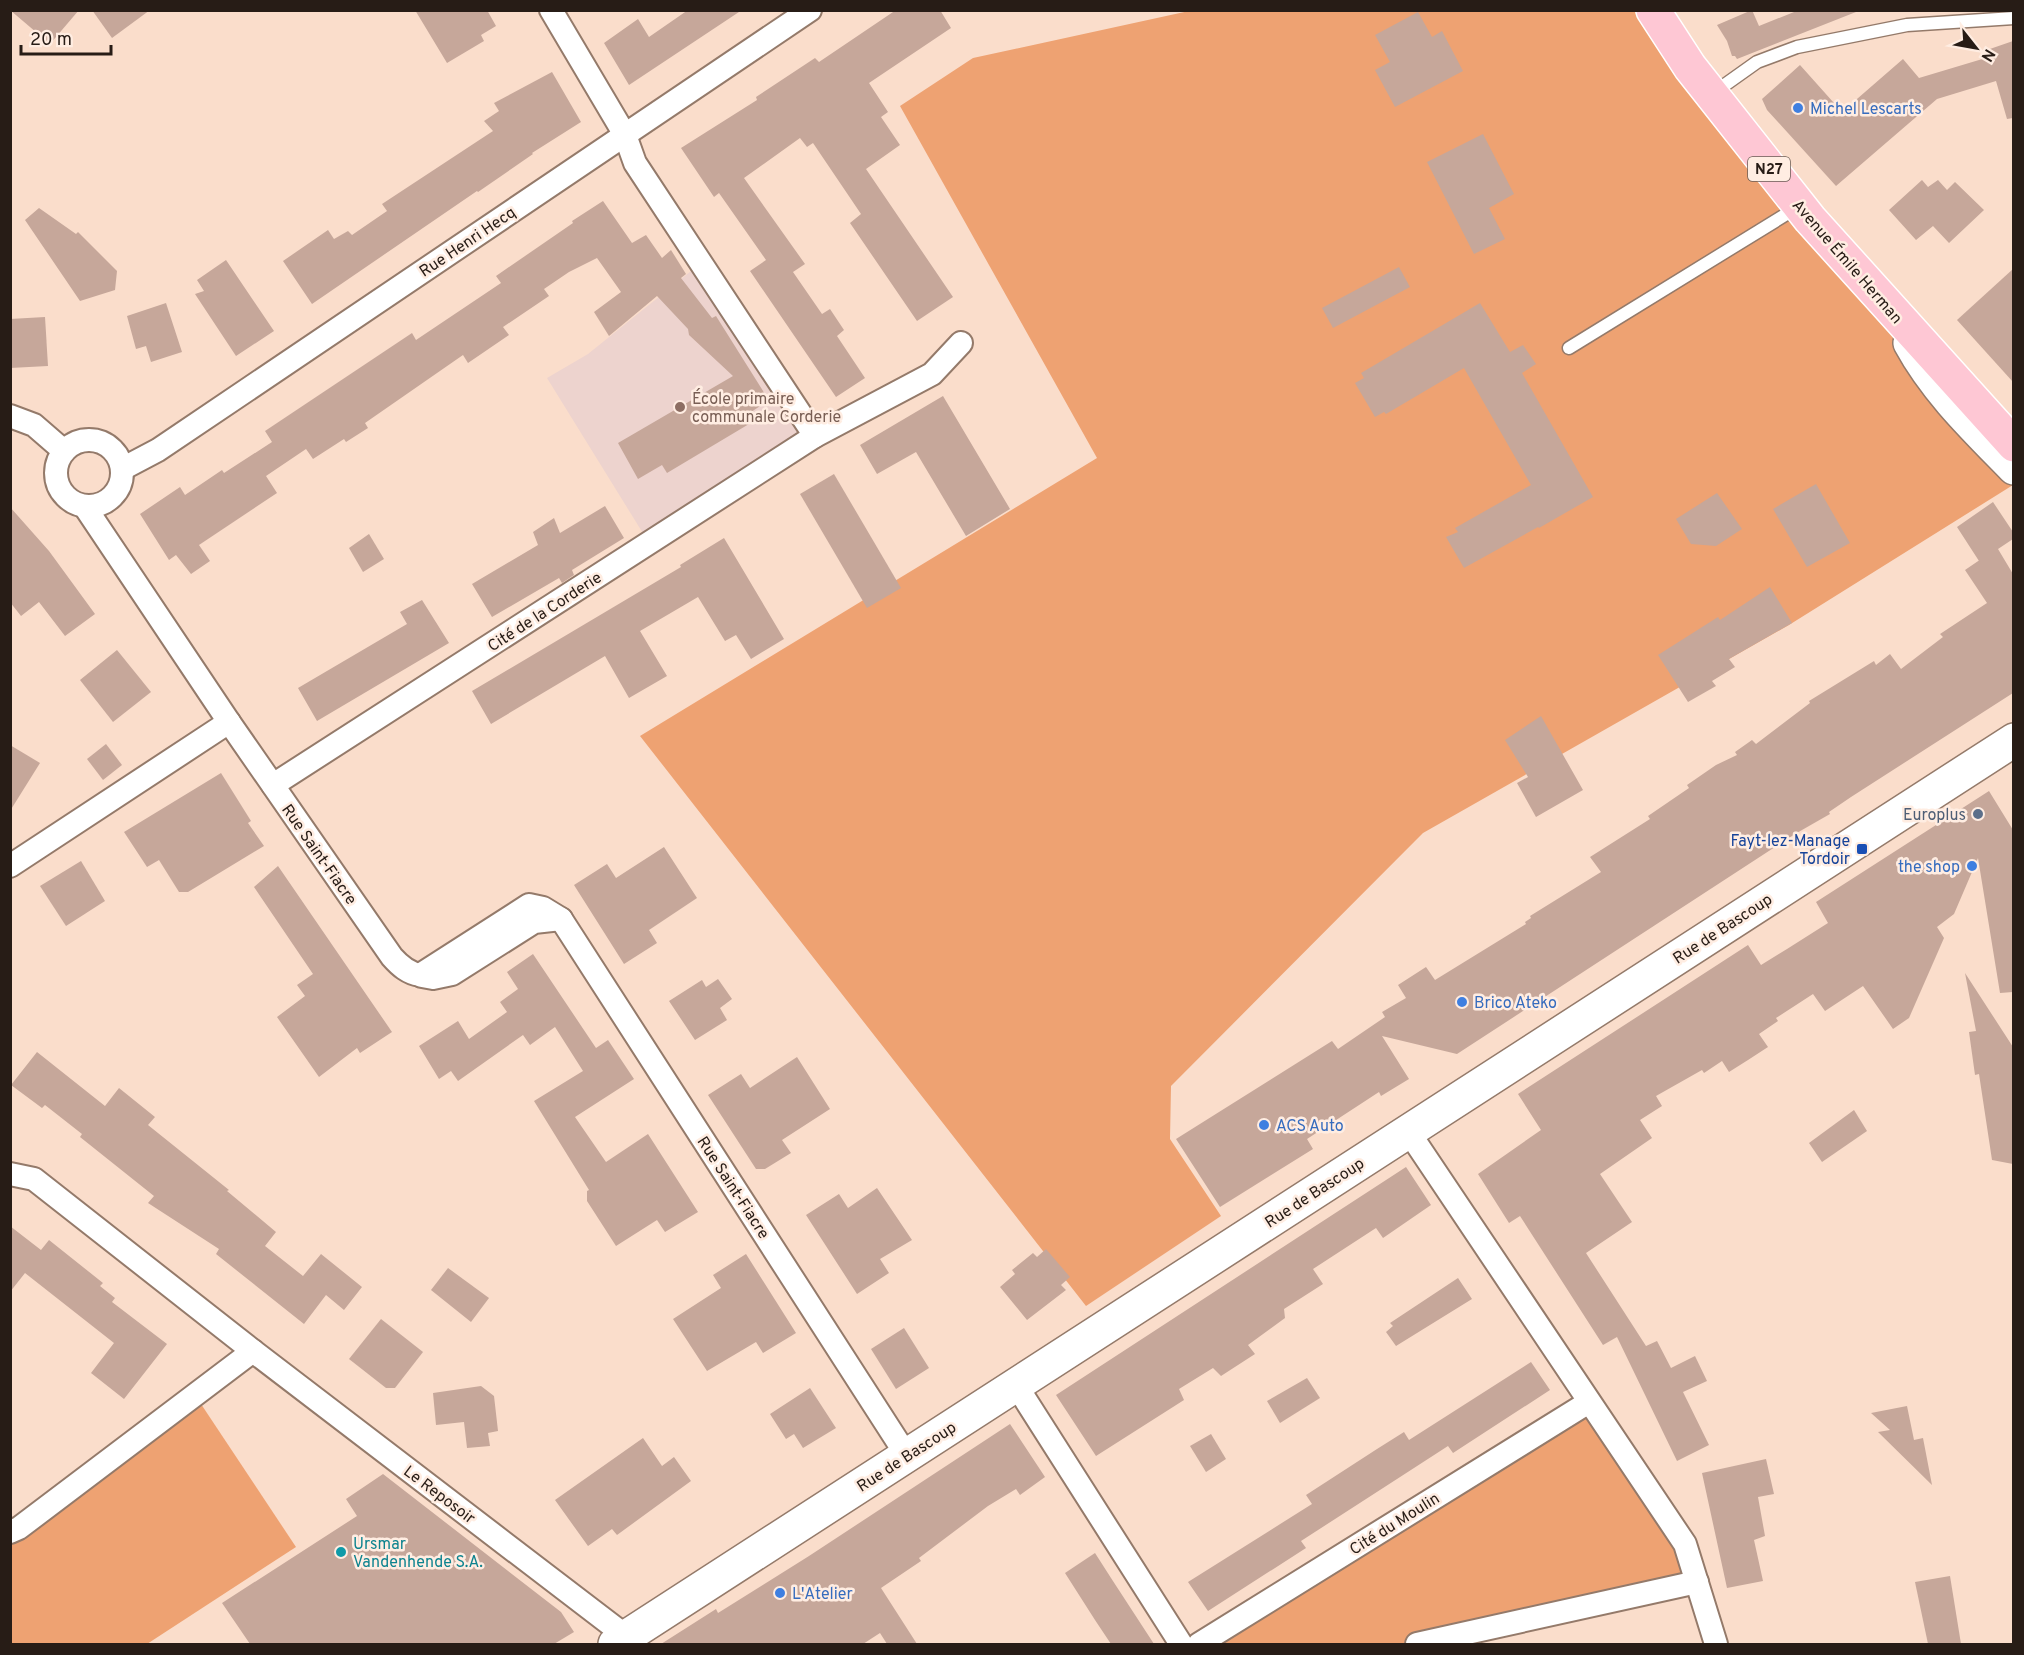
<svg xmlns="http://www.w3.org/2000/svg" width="2024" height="1655" viewBox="0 0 2024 1655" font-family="Overpass,sans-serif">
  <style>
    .education { fill: #edd3ce }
    .green { fill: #eea272 }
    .building { fill: #c6a79a }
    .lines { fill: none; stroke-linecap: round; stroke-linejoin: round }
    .lane-casing { stroke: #947a6a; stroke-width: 15 }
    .street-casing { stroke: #947a6a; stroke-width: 26 }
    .secondary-casing { stroke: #947a6a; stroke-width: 36 }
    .primary-casing { stroke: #fff; stroke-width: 36 }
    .lane { stroke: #fff; stroke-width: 12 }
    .street { stroke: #fff; stroke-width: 22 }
    .secondary { stroke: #fff; stroke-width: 33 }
    .primary { stroke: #fec7d4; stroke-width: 33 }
    .shop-dot { fill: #3f7fe0; stroke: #ffede2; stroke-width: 2 }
    .education-dot { fill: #8d6e63; stroke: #ffede2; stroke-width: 2 }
    .service-dot { fill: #5c6f8a; stroke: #ffede2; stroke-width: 2 }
    .transit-dot { fill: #1a4fb4; stroke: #ffede2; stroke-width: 2 }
    .culture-dot { fill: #0f9aa8; stroke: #ffede2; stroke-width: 2 }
    .labels { text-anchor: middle; stroke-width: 5; stroke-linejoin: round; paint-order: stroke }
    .shield { fill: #ffede2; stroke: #685b53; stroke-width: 1.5 }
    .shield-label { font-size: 15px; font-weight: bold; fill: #271c16 }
    .shop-label { font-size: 16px; fill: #366cbe; stroke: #ffede2; text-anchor: start }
    .street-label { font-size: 16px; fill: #271c16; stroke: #ffede2 }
    .education-label { font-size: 16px; fill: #785e54; stroke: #ffede2; text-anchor: start }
    .service-label { font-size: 16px; fill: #4e5e75; stroke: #ffede2; text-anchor: end }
    .transit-label { font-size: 16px; fill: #164399; stroke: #ffede2; text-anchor: end }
    .culture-label { font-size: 16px; fill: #0d838f; stroke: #ffede2; text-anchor: start }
  </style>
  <rect width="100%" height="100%" fill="#faddcb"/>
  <polygon class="education" points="701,263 815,436 649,543 547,378 588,354"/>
  <g class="green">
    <polygon points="1189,11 1653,11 2013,468 2013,485 1789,625 1423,833 1171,1086 1170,1139 1221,1216 1086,1306 640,736 1097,458 900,106 973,58"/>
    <polygon points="195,1395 296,1547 147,1644 11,1644 11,1532"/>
    <polygon points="1589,1402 1697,1582 1417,1644 1199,1644"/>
  </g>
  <g class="building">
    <polygon points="10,10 79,10 50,44"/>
    <polygon points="92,10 150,10 112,38"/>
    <polygon points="415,10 487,10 496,26 481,35 484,41 447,63"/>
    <polygon points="688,10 742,10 629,85 604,43 638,19 649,37"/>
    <polygon points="896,10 940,10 951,28 869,83 888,112 881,117 900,145 866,169 953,297 917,321 850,223 861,214 813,143 807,147 800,138 744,178 805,264 793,272 822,314 830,309 844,330 837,336 865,378 836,397 750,271 766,260 719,193 714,197 681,148 757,100 756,97 815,58 819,62"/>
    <polygon points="1752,10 1759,26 1799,10 1856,12 1737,59 1735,56 1732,56 1727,41 1717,25"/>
    <polygon points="1418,12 1432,37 1442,31 1463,71 1395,107 1375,70 1390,62 1375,35"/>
    <polygon points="2013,41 2013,118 2007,119 1996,81 1937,99 1836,186 1767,110 1762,99 1800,65 1842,112 1903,59 1919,78 1989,57 1987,50"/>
    <polygon points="552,72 581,122 532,153 533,154 478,192 477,191 312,304 283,261 328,230 334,239 348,231 352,235 387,211 382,204 493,131 484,121 499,111 494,103"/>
    <polygon points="1483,134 1514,194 1489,208 1505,239 1474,254 1427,162"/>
    <polygon points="1922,180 1928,187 1938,180 1947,190 1955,182 1984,210 1949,243 1933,226 1916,240 1889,210"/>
    <polygon points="603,201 632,243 646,235 662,258 671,250 686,274 681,278 712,318 716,316 768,399 768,401 745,416 749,424 667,473 662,465 638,479 618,443 733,376 689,335 688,329 657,296 609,336 594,312 621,292 597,258 569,272 544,289 549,296 503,327 509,335 468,363 463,355 365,423 368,428 346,442 344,439 313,459 306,449 266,476 277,493 199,545 210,561 191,574 176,555 169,560 140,514 180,487 185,495 222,470 224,473 272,442 265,431 412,333 416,340 501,283 496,276 573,223 572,221"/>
    <polygon points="39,208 76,234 78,232 117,271 115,290 80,301 25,220"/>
    <polygon points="226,260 274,331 236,356 195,294 204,291 197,280"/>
    <polygon points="1399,267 1410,287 1333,328 1322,308"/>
    <polygon points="2013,269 2013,382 1957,320"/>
    <polygon points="166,303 182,352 151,362 146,346 136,349 127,316"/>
    <polygon points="1480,303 1510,352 1523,345 1536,364 1522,373 1593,497 1539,528 1538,527 1464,568 1446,537 1458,532 1455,528 1531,485 1464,368 1386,414 1384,412 1375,417 1355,383 1364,378 1361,373"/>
    <polygon points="45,317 48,366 10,368 10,319"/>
    <polygon points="943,396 1010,509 966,536 916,452 877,474 860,445"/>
    <polygon points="834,474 901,588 867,608 800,494"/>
    <polygon points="1816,484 1850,543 1807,567 1773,509"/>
    <polygon points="1717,493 1742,529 1716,546 1691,544 1676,519"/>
    <polygon points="1993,502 2013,532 2013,539 1998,549 2013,574 2013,693 1851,797 1829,812 1830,814 1795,834 1457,1054 1382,1036 1409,1079 1381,1096 1379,1092 1307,1139 1313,1149 1220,1207 1176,1139 1332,1041 1338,1049 1385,1017 1382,1012 1406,998 1398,985 1426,967 1435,980 1526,924 1525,922 1531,918 1530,916 1601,872 1590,857 1650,819 1648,816 1689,788 1687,785 1716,765 1737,755 1735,752 1752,740 1756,744 1810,703 1809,701 1874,661 1876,665 1890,654 1901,669 1943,637 1940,634 1987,603 1965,570 1987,555 1979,561 1957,527"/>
    <polygon points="605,506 624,538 572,570 574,575 562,583 559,578 492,617 472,584 538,545 533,532 554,518 560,533"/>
    <polygon points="10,507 49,551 95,614 65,636 39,602 21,616 10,602"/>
    <polygon points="369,534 384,559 363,572 349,548"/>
    <polygon points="724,538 784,639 751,659 736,635 725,641 698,597 640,631 667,676 629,698 605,656 491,724 472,691 681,567 680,565"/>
    <polygon points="1770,587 1792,623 1729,659 1735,667 1712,681 1716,686 1688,702 1658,655 1718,617 1720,620"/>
    <polygon points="422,600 449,643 317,721 298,688 407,624 400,612"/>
    <polygon points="117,650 151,692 113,722 80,680"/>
    <polygon points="1541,716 1583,790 1536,817 1517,783 1528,777 1505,740"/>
    <polygon points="106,744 122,765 103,780 87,759"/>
    <polygon points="10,745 40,763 10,811"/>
    <polygon points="221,773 251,821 248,823 264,846 188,892 179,892 159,860 147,867 124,832"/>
    <polygon points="1989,791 2013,830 2013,992 2000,993 1978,858 1954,914 1937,927 1944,938 1909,1018 1893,1029 1863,986 1825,1011 1813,994 1776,1018 1778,1021 1759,1034 1768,1047 1748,1060 1729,1072 1722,1061 1704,1073 1702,1070 1656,1096 1662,1106 1640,1120 1652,1138 1600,1174 1632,1222 1586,1253 1646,1346 1657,1341 1671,1368 1695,1356 1707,1381 1683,1392 1709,1445 1677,1461 1617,1337 1603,1345 1520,1216 1509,1223 1478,1174 1541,1130 1518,1094 1748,945 1761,965 1787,949 1828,923 1816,902"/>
    <polygon points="664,847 697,898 649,930 657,943 624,964 574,885 607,864 616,878"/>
    <polygon points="81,861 105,901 66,926 40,886"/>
    <polygon points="278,866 392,1032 360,1053 357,1048 319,1077 277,1017 305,996 297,985 313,974 254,887"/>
    <polygon points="533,954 596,1048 608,1040 634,1079 575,1117 606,1162 648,1134 698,1212 665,1232 657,1220 616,1246 587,1201 587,1191 589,1190 534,1101 583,1071 555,1027 530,1045 523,1035 458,1081 451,1071 439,1079 419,1046 458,1021 469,1039 507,1012 500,1002 518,989 507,972"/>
    <polygon points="1965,973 2013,1047 2013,1164 1992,1160 1979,1074 1975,1075 1969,1032 1976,1031"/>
    <polygon points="718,979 732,999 720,1008 727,1020 695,1040 669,1001 702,980 706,987"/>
    <polygon points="37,1052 105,1106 119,1088 155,1117 148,1125 229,1190 227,1191 276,1232 265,1246 303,1276 321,1254 362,1287 344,1310 326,1295 304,1324 216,1254 219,1249 148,1203 154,1196 80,1137 82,1134 45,1105 42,1108 11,1085"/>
    <polygon points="797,1057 830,1109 782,1140 791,1153 765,1169 756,1169 708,1095 741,1074 750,1088"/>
    <polygon points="1854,1110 1867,1131 1822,1162 1809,1143"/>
    <polygon points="1406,1167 1431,1205 1383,1238 1376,1228 1313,1269 1323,1284 1284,1309 1285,1318 1248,1345 1255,1354 1221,1376 1213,1368 1179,1389 1184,1400 1096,1456 1056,1395"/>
    <polygon points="877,1188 912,1240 880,1259 889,1273 857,1294 806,1215 839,1194 848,1208"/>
    <polygon points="10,1226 41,1250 49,1240 103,1283 100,1286 115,1298 112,1302 167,1344 124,1399 91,1373 114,1343 25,1273 10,1292"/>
    <polygon points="1046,1249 1070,1277 1061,1285 1066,1290 1027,1320 1000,1287 1015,1274 1012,1270 1033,1253 1037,1257"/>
    <polygon points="746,1254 796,1333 763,1353 756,1342 707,1371 673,1319 721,1288 713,1275"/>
    <polygon points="448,1268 489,1298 471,1322 431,1290"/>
    <polygon points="1458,1278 1472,1299 1396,1346 1386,1332 1393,1326 1390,1323"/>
    <polygon points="381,1319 423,1352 395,1388 386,1388 349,1359"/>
    <polygon points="904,1328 929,1368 896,1389 871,1349"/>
    <polygon points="1531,1362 1550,1390 1453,1453 1448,1446 1397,1479 1301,1541 1306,1548 1208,1611 1188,1582 1312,1504 1306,1495 1377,1449 1404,1432 1409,1440"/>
    <polygon points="1307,1378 1320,1398 1280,1423 1267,1401"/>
    <polygon points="481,1386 494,1396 498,1431 488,1433 490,1446 467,1448 464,1422 436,1425 433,1393"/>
    <polygon points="810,1388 836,1428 803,1448 794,1434 786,1439 770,1414"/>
    <polygon points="1907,1406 1914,1440 1923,1438 1932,1485 1878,1432 1890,1430 1871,1413"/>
    <polygon points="1010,1424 1045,1477 1020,1495 1016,1489 988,1506 919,1558 921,1561 881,1588 917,1644 887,1644 880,1633 863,1644 661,1644 716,1609 718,1613 809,1556"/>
    <polygon points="1211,1434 1226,1459 1206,1472 1190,1446"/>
    <polygon points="643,1438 662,1466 674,1457 691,1481 617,1535 612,1529 588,1546 555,1500"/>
    <polygon points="1766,1459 1774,1494 1758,1497 1765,1536 1754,1540 1763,1581 1727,1588 1702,1473"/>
    <polygon points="383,1474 561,1612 574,1632 554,1644 250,1644 222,1603 357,1516 346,1499"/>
    <polygon points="1095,1553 1111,1578 1154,1644 1111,1644 1095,1620 1065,1573"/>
    <polygon points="1950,1576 1961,1644 1928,1644 1915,1582"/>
  </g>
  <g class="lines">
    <g class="lane-casing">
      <g id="lane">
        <polyline points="1712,94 1757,62 1797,47 1907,25 2014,18"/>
        <polyline points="1569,348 1798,207"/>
      </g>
    </g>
    <g class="street-casing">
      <g id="street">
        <polyline points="551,10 625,135 635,163 815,436"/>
        <polyline points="10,416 34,425 64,451"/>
        <circle cx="89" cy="473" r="33"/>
        <polyline points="122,469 158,450 810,10"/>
        <path d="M85 507 229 722 392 957C400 966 408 973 420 975L529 905 543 908 561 919 907 1456"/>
        <polyline points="273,785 815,436 932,374 961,343"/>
        <polyline points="10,866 229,722"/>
        <polyline points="422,976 433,978 452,974 534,922 561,919"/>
        <polyline points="1408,1131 1685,1544 1716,1644"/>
        <polyline points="10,1174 34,1179 253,1351 627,1637"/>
        <polyline points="1016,1385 1181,1644"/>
        <polyline points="10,1532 19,1528 253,1351"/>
        <polyline points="1199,1644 1589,1402"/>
        <polyline points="1417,1644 1697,1582"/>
      </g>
    </g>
    <g class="secondary-casing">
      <g id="secondary">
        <path d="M1910 343C1936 391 1976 429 2014 468"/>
        <polyline points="615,1644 2014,740"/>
      </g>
    </g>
    <g class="primary-casing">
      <polyline id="primary" points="1653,10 1690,67 1810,219 2014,445"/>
    </g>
    <use href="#lane" class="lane"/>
    <use href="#street" class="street"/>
    <use href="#secondary" class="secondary"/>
    <use href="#primary" class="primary"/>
  </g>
  <g class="shop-dot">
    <circle cx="1798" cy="108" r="6"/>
    <circle cx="1972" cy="866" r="6"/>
    <circle cx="1462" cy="1002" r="6"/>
    <circle cx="1264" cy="1125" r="6"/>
    <circle cx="780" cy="1593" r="6"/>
  </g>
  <circle class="education-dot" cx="680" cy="407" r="6"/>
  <circle class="service-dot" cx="1978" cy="814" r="6"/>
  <rect class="transit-dot" x="1856" y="843" width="12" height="12" rx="3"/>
  <circle class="culture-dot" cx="341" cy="1552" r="6"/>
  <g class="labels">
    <rect class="shield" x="1748" y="157" width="42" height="24" rx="4.5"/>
    <g class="shield-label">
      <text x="1769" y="174">N27</text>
    </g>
    <g class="shop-label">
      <text x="1810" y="114">Michel Lescarts</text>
      <text x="1960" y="872" text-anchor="end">the shop</text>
      <text x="1474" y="1008">Brico Ateko</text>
      <text x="1276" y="1131">ACS Auto</text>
      <text x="792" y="1599">L'Atelier</text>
    </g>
    <g class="street-label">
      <text transform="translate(467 241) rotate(-34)" y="6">Rue Henri Hecq</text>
      <text transform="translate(1848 261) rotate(49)" y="6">Avenue Émile Herman</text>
      <text transform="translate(544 611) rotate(-33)" y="6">Cité de la Corderie</text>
      <text transform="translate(320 854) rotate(55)" y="6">Rue Saint-Fiacre</text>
      <text transform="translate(1722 928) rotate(-33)" y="6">Rue de Bascoup</text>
      <text transform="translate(734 1187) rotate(57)" y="6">Rue Saint-Fiacre</text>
      <text transform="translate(1314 1192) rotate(-33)" y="6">Rue de Bascoup</text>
      <text transform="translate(906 1456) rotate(-33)" y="6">Rue de Bascoup</text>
      <text transform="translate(440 1494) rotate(37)" y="6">Le Reposoir</text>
      <text transform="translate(1394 1523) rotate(-32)" y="6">Cité du Moulin</text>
    </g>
    <g class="education-label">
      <text x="692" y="404">École primaire<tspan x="692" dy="18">communale Corderie</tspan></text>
    </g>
    <g class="service-label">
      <text x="1966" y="820">Europlus</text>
    </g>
    <g class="transit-label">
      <text x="1850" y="846">Fayt-lez-Manage<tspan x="1850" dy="18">Tordoir</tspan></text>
    </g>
    <g class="culture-label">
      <text x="353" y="1549">Ursmar<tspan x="353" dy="18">Vandenhende S.A.</tspan></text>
    </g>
  </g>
  <rect width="2024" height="1655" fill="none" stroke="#271c16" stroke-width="24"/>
  <g transform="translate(1976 48) rotate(121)" stroke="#ffede2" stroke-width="4.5" paint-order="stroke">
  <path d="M0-4.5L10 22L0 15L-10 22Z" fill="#271c16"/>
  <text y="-9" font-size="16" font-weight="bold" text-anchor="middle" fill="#271c16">N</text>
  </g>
  <path d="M21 45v9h90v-9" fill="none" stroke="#271c16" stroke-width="3"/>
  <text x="30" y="45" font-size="18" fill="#271c16" stroke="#ffede2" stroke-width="4.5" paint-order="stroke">20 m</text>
</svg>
